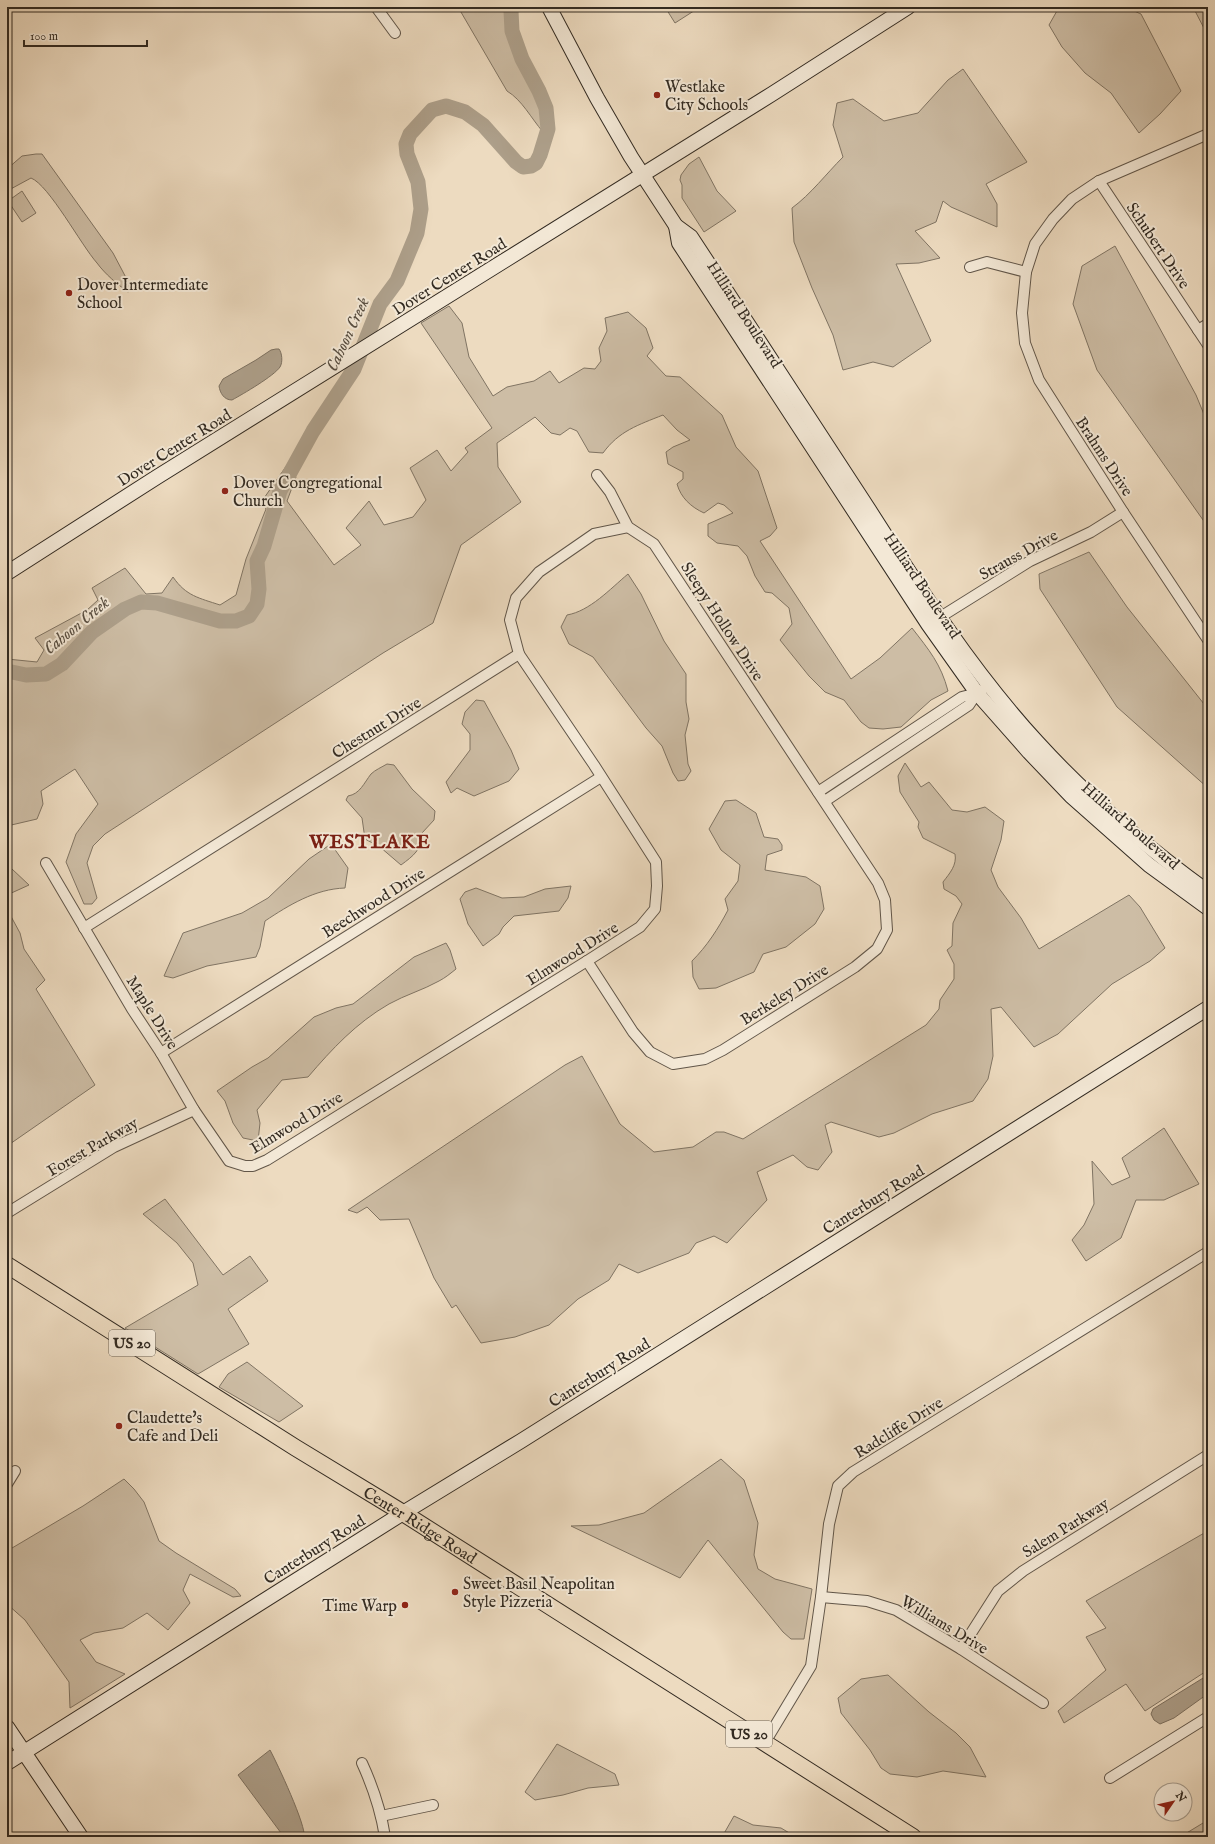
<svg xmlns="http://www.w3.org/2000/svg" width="1215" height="1844" viewBox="0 0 1215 1844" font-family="'IM FELL English',serif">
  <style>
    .green { fill: #cdbda5; stroke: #807463 }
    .water { fill: #ad9f8a; stroke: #7c7060 }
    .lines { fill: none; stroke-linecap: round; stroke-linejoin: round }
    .river { stroke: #ad9f8a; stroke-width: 15 }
    .street-casing { stroke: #615649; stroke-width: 12 }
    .secondary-casing { stroke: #322a21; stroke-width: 16 }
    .primary-casing { stroke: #322a21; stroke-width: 18 }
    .street { stroke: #f3e8d6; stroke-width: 10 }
    .secondary { stroke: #f3e8d6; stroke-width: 14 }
    .primary { stroke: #eddbc0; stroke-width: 16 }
    .poi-dot { fill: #8f2418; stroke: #f3e8d6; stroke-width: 1.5 }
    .labels { text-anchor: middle; stroke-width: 4; stroke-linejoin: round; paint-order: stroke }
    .shield { fill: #f3e8d6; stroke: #6c6357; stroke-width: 1 }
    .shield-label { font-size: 15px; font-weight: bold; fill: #322a21 }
    .poi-label { font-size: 16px; fill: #322a21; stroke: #f3e8d6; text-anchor: start }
    .street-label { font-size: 16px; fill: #322a21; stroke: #f3e8d6 }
    .water-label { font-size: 17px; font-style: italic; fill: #574d40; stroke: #f3e8d6 }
    .district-label { font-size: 20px; font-weight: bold; letter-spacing: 1px; fill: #7a1f14; stroke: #f3e8d6 }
  </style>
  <rect width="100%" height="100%" fill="#eddbc0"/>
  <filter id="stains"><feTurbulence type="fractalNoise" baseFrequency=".005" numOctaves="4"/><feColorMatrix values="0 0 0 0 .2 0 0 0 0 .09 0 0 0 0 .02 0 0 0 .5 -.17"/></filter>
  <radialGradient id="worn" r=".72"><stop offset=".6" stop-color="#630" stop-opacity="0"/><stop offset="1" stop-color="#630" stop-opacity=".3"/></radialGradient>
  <g class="green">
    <path d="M458 7H513C499 31 539 82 546 107 547 114 547 122 548 129L543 132C531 118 522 100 507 91Z"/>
    <polygon points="665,7 700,7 675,23"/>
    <polygon points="1062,7 1125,7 1141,14 1181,91 1160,114 1139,133 1111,93 1085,73 1062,47 1049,25 1058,9"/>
    <polygon points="1193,7 1208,7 1208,36"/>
    <path d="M963 69 1027 162 986 184 997 204V227L951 207 943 201 936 222 915 231 940 258 919 263 896 264 931 341 893 367 873 362 843 370 833 335 812 288 794 242 792 208C811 194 826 174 843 157L833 125 837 103 853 99 884 121 918 113 948 80Z"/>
    <path d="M36 154H42L113 253 132 289 128 292C117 284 105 274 97 263 81 245 49 185 31 178L7 191V169L22 156Z"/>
    <polygon points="699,157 717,191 736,211 704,232 682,198 682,185 680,180 681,175 689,164"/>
    <polygon points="22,191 36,213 22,222 8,201"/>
    <polygon points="1115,246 1196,395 1208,424 1208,527 1097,370 1073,304 1082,266"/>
    <path d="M449 306 462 323 469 357 493 396 507 387 534 381 550 371 559 383 584 368 595 369 601 361 599 348 607 331 605 318 628 312 646 328 653 348 647 356 666 376 680 377 722 415 736 447 758 471 777 528 770 536 760 541 851 679 880 658 912 628C929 650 941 664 948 691L931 700 901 727 883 729 869 728 861 722 844 700 825 692 809 676 780 640 792 624 789 608 772 593 765 592 755 576 747 556 738 546 717 543 708 536V524L733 513 724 505 718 503 704 513C691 507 681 498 677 484L683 479V472L668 464 666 452 673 447 690 440 677 430 663 415C638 425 619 431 603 453L589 452 577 431 570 428 560 435 551 433 535 417 497 443 498 467 521 502 461 545 433 623 383 653 105 834 93 846 87 863 97 898 92 904H84L66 862 76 834 98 804 75 769 41 791 43 804 37 819 7 826V659L37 662 44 650 35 638 87 610 98 600 92 588 125 568 146 594 162 593 173 577C186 596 199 598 220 605L236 595 246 559 266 509 262 501 287 465 296 477 287 501 334 565 361 545 346 528 369 501 384 525 413 517 426 500 410 468 437 450 451 471 468 452 465 448 492 428 421 323Z"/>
    <polygon points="1089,552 1127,607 1208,709 1208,788 1117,707 1040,589 1039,574"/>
    <path d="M628 574 641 594 664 641 686 674V702L689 719 685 735 688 764 691 771 685 780 678 781 673 773 662 746 646 728 593 657 569 644 561 627 567 615C590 611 610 589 628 574Z"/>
    <polygon points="476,700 484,701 511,750 519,769 509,781 474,796 457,788 451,793 446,782 470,750 470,734 462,724 465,712"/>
    <path d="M905 763 921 787 929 782 952 810 967 812 985 807 1004 821 1001 840 991 870 998 887 1021 918 1039 949 1129 895 1140 907 1165 948 1150 961 1112 984 1058 1034 1034 1047 1001 1007 991 1009 993 1056 988 1079 973 1101 932 1114 894 1133 879 1137 831 1122 825 1125 832 1152 818 1170 807 1167 793 1155 757 1172 767 1200 727 1243 714 1236 696 1243 689 1253 638 1273 619 1264 609 1280 578 1299 549 1325 515 1337 481 1343 456 1305 452 1308 434 1278 409 1219 380 1220 367 1207 357 1213 348 1210 565 1065 582 1056 620 1124 654 1152 693 1147 716 1132H724L743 1139 926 1025 939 1009 940 1000 954 979V964L947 950 952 946 953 923 962 904 956 896 944 889 943 882C950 873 957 865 955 854L923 838 918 827 919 822 900 792 898 776Z"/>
    <path d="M387 764 394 765 412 789 435 811 434 820 422 833C422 850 413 856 401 865L380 847 365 839 362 818 346 800 348 796C360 794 364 783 371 774 375 770 382 767 387 764Z"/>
    <path d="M736 800 756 813 764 837 778 839 782 845V850L767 855 765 870 806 877 820 886 824 909 815 924 786 947 763 954 754 972 716 988 699 989 693 977 692 961C707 946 718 929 728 910L725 899 738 881 740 865 721 850 709 829 725 801Z"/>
    <path d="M331 844 348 868 345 888C315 889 289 905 265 921L260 947 256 957 207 966 173 978 164 976 183 933 242 913 268 898 309 859Z"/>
    <polygon points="7,866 12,869 29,885 7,895"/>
    <polygon points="571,886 568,898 559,911 514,916 503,927 499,934 483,946 468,924 460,899 465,892 476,888 502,898 524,897 545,889"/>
    <polygon points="7,909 20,933 24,949 45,980 36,989 95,1085 7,1146"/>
    <path d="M446 943 450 950 456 969C451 973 445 978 439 981 423 990 405 995 389 1004 356 1023 332 1049 308 1077L282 1080 257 1110 260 1123 258 1141 243 1138 233 1123 225 1101 217 1091 252 1067 268 1058 314 1017 336 1008 353 1004 414 957Z"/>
    <polygon points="1164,1128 1199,1184 1164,1200 1136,1200 1121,1238 1086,1261 1072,1240 1084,1225 1094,1204 1092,1161 1112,1185 1130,1177 1122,1158"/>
    <polygon points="165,1199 223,1275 250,1256 268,1281 228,1309 249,1344 198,1374 125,1328 198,1285 193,1263 177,1243 143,1214"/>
    <polygon points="247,1362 303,1406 279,1422 219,1387 228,1374"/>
    <polygon points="721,1459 744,1480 758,1523 754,1555 758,1569 775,1579 812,1589 804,1639 791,1639 783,1632 708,1540 680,1578 571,1526 599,1525 644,1513"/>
    <polygon points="124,1479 134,1489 144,1502 159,1541 176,1553 235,1589 241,1596 233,1597 190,1574 183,1590 190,1603 168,1630 147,1613 123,1628 94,1633 80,1640 96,1662 125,1674 70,1708 69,1682 25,1620 7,1604 7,1551 83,1506"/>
    <polygon points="1206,1532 1208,1535 1208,1670 1145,1711 1126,1684 1064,1723 1058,1711 1106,1670 1086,1637 1106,1628 1086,1601"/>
    <polygon points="888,1675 929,1712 956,1733 970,1747 986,1777 943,1771 917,1777 890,1774 881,1768 870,1750 841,1713 838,1698 861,1679"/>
    <polygon points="557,1744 615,1774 619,1785 588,1788 563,1795 535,1800 525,1792"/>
    <polygon points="734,1816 753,1825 781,1828 796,1837 722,1837"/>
    <polygon points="1208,1820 1208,1837 1180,1837"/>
  </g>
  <g class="water">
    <path d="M276 349H279C282 353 283 362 280 367 274 376 243 394 232 400 224 400 220 393 219 386L223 379 256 360 271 350Z"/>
    <polygon points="1208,1675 1208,1694 1206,1695 1174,1718 1160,1724 1154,1720 1151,1714 1153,1709"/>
    <path d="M270 1750C277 1763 307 1827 304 1837H284L238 1775Z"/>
  </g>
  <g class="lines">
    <polyline class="river" points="7,671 26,675 46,674 62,664 92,632 125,609 141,602 157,603 220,621 236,621 249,616 257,604 259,589 257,561 264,546 280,491 313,431 354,369 380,304 397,281 417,233 421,209 418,182 407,154 406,144 410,134 432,110 446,106 465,112 483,125 516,162 523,167 531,166 536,163 540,155 548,129 546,108 539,91 522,59 512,31 511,11 513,7"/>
    <g class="street-casing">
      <g id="street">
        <polyline points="376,7 395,33"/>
        <polyline points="1208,134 1099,181 1072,199 1053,219 1035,244 1026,272 1022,313 1025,343 1039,380 1123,512 1208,640"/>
        <polyline points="1099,181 1208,345"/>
        <polyline points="970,267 987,262 1026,272"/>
        <polyline points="1198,330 1208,324"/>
        <polyline points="934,621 1030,561 1091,532 1123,512"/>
        <polyline points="818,792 962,697 977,693"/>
        <polyline points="825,801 969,705 977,693 982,690"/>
        <polyline points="46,863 132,1009 161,1053 194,1110 229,1161 245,1166 253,1166 267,1160 587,961 640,927 655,909 657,886 656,862 594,765 519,654 510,620 516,598 539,572 594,534 628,527"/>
        <polyline points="84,928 519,654"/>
        <polyline points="587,961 633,1032 650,1052 673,1064 705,1059 723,1050 855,967 877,949 887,930 885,900 878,883 654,544 628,527 610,492 597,475"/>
        <polyline points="161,1053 601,777"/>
        <polyline points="7,1213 114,1147 194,1110"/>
        <polyline points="7,1484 15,1471"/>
        <polyline points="821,1597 867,1601 896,1610 961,1649 1043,1703"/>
        <polyline points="961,1649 998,1591 1023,1571 1208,1455"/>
        <polyline points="764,1744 811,1666 821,1597 829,1524 838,1486 853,1472 1208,1252"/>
        <path d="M362 1763C373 1787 381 1811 385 1837"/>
        <polyline points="1110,1778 1208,1717"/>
        <polyline points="381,1816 433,1805"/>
      </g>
    </g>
    <g class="secondary-casing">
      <g id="secondary">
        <path d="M549 7 597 98 631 157 676 226 691 237C749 325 806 414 864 502 917 585 970 669 1037 742 1088 798 1146 847 1208 892"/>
        <polyline points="676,226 679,243 928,624 977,693 1029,752 1071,796 1149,865 1208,908"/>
        <polyline points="7,573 157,477 772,94 908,7"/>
        <polyline points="7,1727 81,1837"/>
        <polyline points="7,1763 403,1513 521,1441 1208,1008"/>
      </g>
    </g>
    <g class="primary-casing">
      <g id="primary">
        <path id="s1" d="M7 1265 296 1448 403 1513 913 1837"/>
      </g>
    </g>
    <use href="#street" class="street"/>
    <use href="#secondary" class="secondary"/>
    <use href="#primary" class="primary"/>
  </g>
  <g class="poi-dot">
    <circle cx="657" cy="95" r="4"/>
    <circle cx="69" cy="293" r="4"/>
    <circle cx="225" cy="491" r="4"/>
    <circle cx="119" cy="1426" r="4"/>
    <circle cx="455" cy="1592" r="4"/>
    <circle cx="405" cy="1605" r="4"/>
  </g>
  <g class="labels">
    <g class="shield">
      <rect x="109" y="1330" width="46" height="26" rx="3"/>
      <rect x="726" y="1721" width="46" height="26" rx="3"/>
    </g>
    <g class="shield-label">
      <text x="132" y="1348">US 20</text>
      <text x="749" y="1739">US 20</text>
    </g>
    <g class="poi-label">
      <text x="665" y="92">Westlake<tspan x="665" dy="18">City Schools</tspan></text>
      <text x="77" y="290">Dover Intermediate<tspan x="77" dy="18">School</tspan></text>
      <text x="233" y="488">Dover Congregational<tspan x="233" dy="18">Church</tspan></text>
      <text x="127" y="1423">Claudette's<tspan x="127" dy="18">Cafe and Deli</tspan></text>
      <text x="463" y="1589">Sweet Basil Neapolitan<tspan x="463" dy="18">Style Pizzeria</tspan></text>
      <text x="397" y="1611" text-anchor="end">Time Warp</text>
    </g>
    <g class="street-label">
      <text transform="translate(1159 245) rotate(56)" y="6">Schubert Drive</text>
      <text transform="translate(449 276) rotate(-32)" y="6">Dover Center Road</text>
      <text transform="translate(745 314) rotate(57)" y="6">Hilliard Boulevard</text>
      <text transform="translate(174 447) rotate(-32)" y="6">Dover Center Road</text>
      <text transform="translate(1105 456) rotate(57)" y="6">Brahms Drive</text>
      <text transform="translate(1018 554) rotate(-29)" y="6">Strauss Drive</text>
      <text transform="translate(923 585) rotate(56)" y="6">Hilliard Boulevard</text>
      <text transform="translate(723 621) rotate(57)" y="6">Sleepy Hollow Drive</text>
      <text transform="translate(376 727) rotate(-32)" y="6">Chestnut Drive</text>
      <text transform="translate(1131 825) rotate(41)" y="6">Hilliard Boulevard</text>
      <text transform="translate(373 902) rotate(-32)" y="6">Beechwood Drive</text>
      <text transform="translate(572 953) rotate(-32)" y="6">Elmwood Drive</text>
      <text transform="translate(784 994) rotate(-32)" y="6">Berkeley Drive</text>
      <text transform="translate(153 1012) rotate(58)" y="6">Maple Drive</text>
      <text transform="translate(296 1122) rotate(-31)" y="6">Elmwood Drive</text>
      <text transform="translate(92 1146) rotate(-30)" y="6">Forest Parkway</text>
      <text transform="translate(873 1199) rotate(-32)" y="6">Canterbury Road</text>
      <text transform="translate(599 1372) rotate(-32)" y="6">Canterbury Road</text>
      <text transform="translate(898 1427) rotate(-32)" y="6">Radcliffe Drive</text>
      <text dy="6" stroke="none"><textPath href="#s1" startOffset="488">Center Ridge Road</textPath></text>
      <text transform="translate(1065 1527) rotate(-32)" y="6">Salem Parkway</text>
      <text transform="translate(314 1549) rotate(-32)" y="6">Canterbury Road</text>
      <text transform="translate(945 1624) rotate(31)" y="6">Williams Drive</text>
    </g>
    <g class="water-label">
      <text transform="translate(347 334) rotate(-65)" y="6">Cahoon Creek</text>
      <text transform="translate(76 625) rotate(-40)" y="6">Cahoon Creek</text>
    </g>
    <g class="district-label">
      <text x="370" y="848">WESTLAKE</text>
    </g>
  </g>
  <rect width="1215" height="1844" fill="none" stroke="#eddbc0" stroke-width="24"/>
  <rect x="8" y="8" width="1199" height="1828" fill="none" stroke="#322a21" stroke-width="2"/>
  <rect x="12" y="12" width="1191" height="1820" fill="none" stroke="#322a21"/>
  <g transform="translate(1173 1802) rotate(56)"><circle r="19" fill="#f3e8d6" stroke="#a69c8e"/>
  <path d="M0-3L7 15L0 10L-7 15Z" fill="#8f2418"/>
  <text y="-6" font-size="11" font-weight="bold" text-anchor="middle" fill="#322a21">N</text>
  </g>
  <path d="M24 40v6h123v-6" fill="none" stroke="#322a21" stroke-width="2"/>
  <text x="30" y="40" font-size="12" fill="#322a21" stroke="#f3e8d6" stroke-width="3" paint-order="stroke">100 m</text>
  <rect width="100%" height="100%" filter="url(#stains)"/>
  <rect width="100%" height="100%" fill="url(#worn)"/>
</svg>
